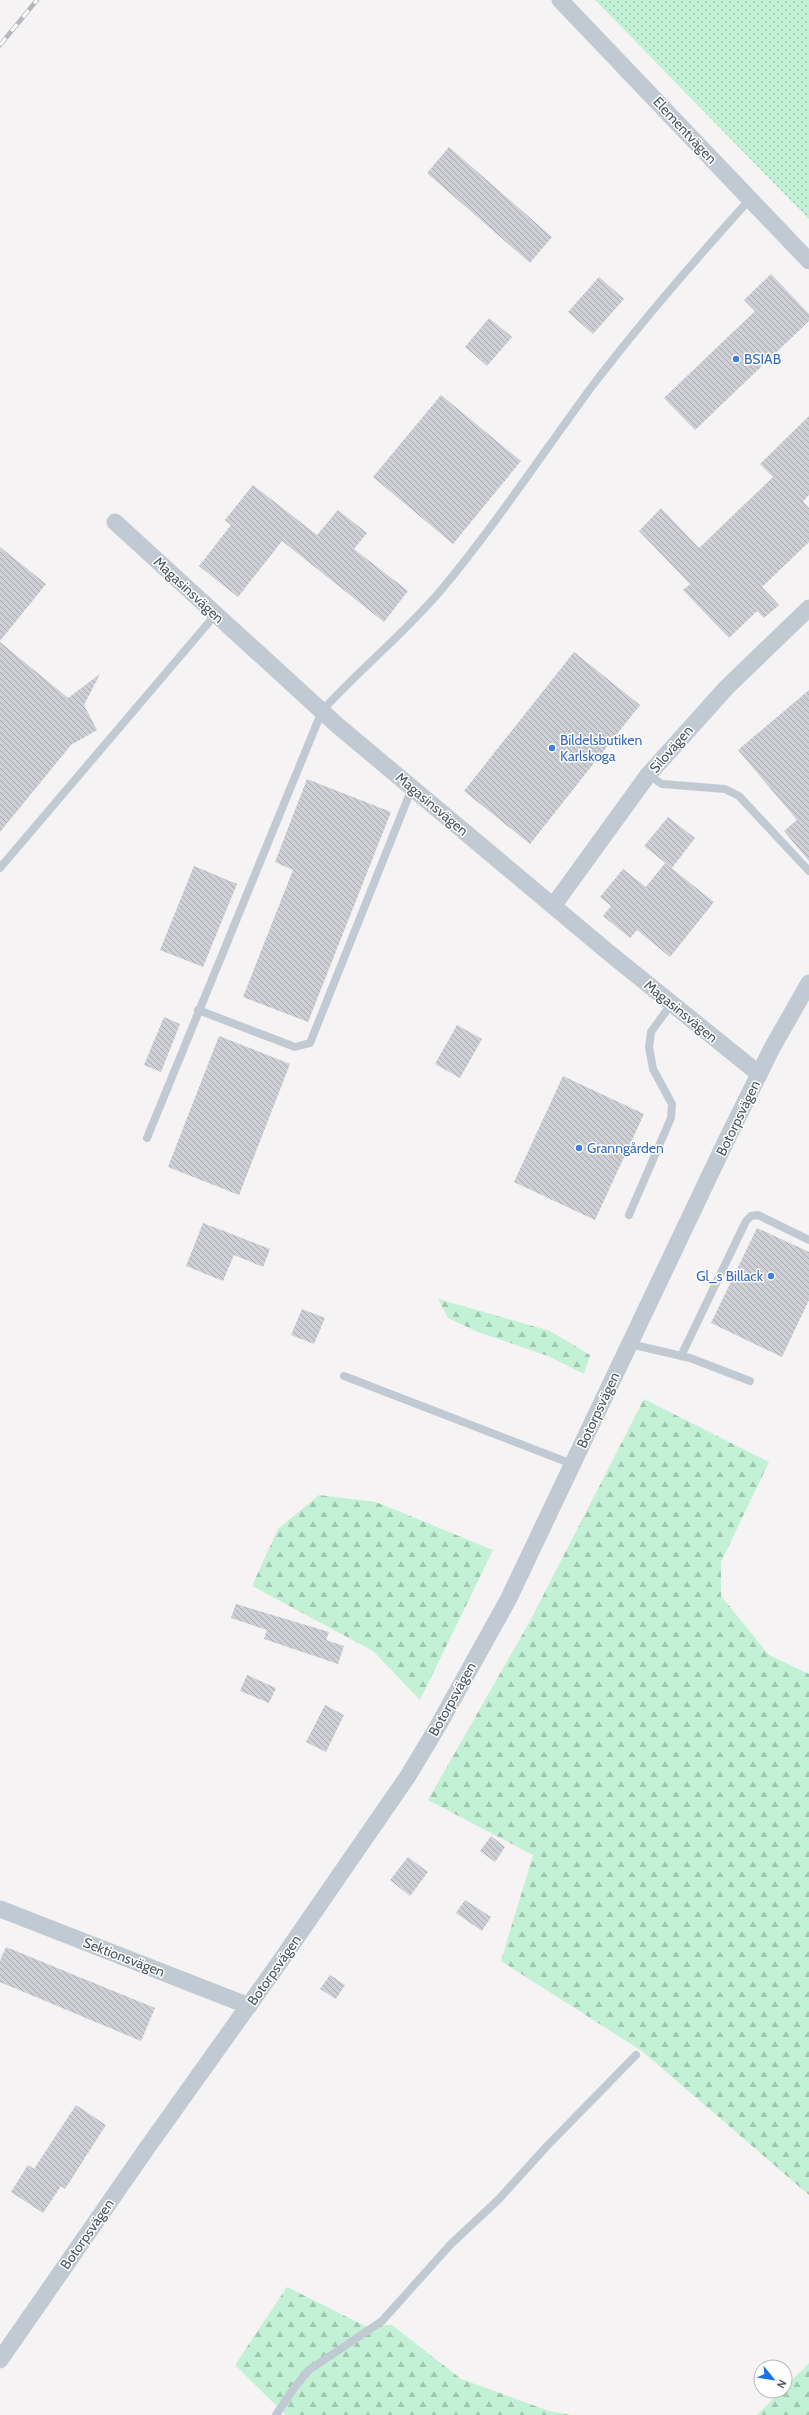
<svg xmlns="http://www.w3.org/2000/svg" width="809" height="2415" viewBox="0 0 809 2415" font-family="Cabin,sans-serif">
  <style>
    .grass { fill: url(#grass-dots) }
    .forest { fill: url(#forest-firs) }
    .building { fill: url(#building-back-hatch) }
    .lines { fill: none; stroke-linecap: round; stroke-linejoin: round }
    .service { stroke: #c1cad2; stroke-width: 8 }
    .minor { stroke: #c1cad2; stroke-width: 17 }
    .rail-casing { stroke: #b5b8bd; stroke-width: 4.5 }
    .rail { stroke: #fff; stroke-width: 3; stroke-dasharray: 9; stroke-linecap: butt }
    .shop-dot { fill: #3f7fe0; stroke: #fff; stroke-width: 1.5 }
    .labels { text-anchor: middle; stroke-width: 3; stroke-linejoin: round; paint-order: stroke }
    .street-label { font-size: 14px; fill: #4a5661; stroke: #fff }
    .shop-label { font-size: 14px; fill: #366cbe; stroke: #fff; text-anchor: start }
  </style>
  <defs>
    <pattern id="grass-dots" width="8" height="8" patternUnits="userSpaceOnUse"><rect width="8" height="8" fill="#c3f1d5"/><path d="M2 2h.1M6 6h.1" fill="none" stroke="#a0c6b0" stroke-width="1.8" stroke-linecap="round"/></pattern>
    <pattern id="forest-firs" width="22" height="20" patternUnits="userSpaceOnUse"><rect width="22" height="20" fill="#c3f1d5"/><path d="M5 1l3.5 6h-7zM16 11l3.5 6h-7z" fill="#a0c6b0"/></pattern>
    <pattern id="building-back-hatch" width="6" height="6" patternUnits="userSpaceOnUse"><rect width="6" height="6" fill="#cdcfd5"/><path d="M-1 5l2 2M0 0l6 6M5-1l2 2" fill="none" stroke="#a8abb0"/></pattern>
  </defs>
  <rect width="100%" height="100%" fill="#f5f3f3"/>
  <polygon class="grass" points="595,0 809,0 809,219"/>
  <g class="forest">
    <polygon points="438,1299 550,1331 590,1355 584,1374 548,1356 478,1332 448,1318"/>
    <polygon points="644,1399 769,1462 721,1562 721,1596 769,1655 809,1674 809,2195 642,2051 501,1961 533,1855 428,1800 530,1621"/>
    <polygon points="319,1495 376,1502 493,1550 420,1700 373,1651 252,1586 278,1529"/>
    <polygon points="287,2287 365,2326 392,2325 461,2379 549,2411 571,2415 286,2415 235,2365"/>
    <polygon points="809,2363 809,2415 757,2415 781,2391 785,2391 785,2387"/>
  </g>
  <g class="building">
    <polygon points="449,147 552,237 530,263 427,173"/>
    <polygon points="771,274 809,314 809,321 695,430 664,398 755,311 744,300"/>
    <polygon points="599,277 624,299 593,334 568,312"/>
    <polygon points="489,318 512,337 487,366 465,347"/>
    <polygon points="441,395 521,461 453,544 373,477"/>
    <polygon points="809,416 809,495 803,501 809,508 809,542 762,587 779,605 764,618 757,611 729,638 683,590 690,584 639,531 661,508 699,548 773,477 760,464"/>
    <polygon points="253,485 317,535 338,510 367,533 354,549 408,591 384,622 282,541 238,597 199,566 231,525 225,520"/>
    <polygon points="0,547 46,584 0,641"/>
    <polygon points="0,642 68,698 100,674 84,705 97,730 71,745 0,832"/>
    <polygon points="574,652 640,705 530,844 464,791"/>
    <polygon points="809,690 809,861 784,831 797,820 738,750"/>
    <polygon points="307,779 391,812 308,1022 243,997 293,870 275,862"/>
    <polygon points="668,817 695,838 672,868 644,846"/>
    <polygon points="665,863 714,902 670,957 637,930 630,938 603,916 611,906 600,897 623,869 646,887"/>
    <polygon points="194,866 237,884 203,967 160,950"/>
    <polygon points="164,1017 180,1024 161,1072 144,1065"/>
    <polygon points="457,1025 482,1039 460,1078 435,1064"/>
    <polygon points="219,1036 290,1064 239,1195 168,1167"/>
    <polygon points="563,1076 644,1114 595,1220 514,1182"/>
    <polygon points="203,1223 270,1249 263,1267 234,1255 223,1281 186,1266"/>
    <polygon points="757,1228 809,1252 809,1300 782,1357 711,1323"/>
    <polygon points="302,1309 325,1318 314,1344 291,1335"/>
    <polygon points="236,1604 329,1632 326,1640 344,1646 338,1664 264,1639 267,1630 231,1618"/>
    <polygon points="247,1675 276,1688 269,1703 240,1691"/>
    <polygon points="325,1705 344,1715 326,1752 306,1742"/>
    <polygon points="491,1836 505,1847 495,1862 480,1851"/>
    <polygon points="408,1857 428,1872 410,1896 390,1880"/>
    <polygon points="465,1900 491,1917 482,1931 456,1913"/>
    <polygon points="6,1947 155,2008 141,2041 0,1982 0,1961"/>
    <polygon points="330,1975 345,1985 336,1999 320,1989"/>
    <polygon points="76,2105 106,2125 65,2189 61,2186 43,2213 11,2192 28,2165 34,2169"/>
  </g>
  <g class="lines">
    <g class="service">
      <polyline points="648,775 662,784 725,789 739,796 809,871"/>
      <polyline points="0,868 216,614"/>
      <polyline points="198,1010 295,1047 310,1043 412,788"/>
      <path d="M147 1138 322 711C360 669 405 633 442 589 495 525 541 456 590 389 640 323 694 261 750 199"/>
      <polyline points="629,1215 671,1118 672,1104 653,1069 649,1047 651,1032 672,1003"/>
      <polyline points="630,1344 690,1358 750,1381"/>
      <polyline points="681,1356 746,1221 751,1216 758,1215 809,1240"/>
      <polyline points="344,1376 572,1464"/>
      <polyline points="276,2415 294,2388 309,2370 382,2321 451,2244 498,2200 547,2146 636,2055"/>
    </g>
    <g class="minor">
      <polyline points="560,0 809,261"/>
      <polyline points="115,522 337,725 608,952 759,1074"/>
      <polyline points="553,906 648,775 727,687 809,608"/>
      <polyline points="0,1909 249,2006"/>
      <polyline points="0,2360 147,2148 279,1963 408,1776 438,1726 508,1600 726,1141 772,1048 809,983"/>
    </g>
    <g class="rail-casing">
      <polyline id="rail" points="0,45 37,0"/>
    </g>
    <use href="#rail" class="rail"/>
  </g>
  <g class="shop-dot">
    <circle cx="736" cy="359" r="4"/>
    <circle cx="552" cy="748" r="4"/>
    <circle cx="579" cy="1148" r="4"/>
    <circle cx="771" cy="1276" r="4"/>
  </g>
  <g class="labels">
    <g class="street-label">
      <text transform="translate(685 130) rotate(47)" y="5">Elementvägen</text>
      <text transform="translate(189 590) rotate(43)" y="5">Magasinsvägen</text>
      <text transform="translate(671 749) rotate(-49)" y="5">Silovägen</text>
      <text transform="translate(432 804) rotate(40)" y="5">Magasinsvägen</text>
      <text transform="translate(681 1011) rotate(39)" y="5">Magasinsvägen</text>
      <text transform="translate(738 1118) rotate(-64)" y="5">Botorpsvägen</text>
      <text transform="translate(598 1410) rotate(-65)" y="5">Botorpsvägen</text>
      <text transform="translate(452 1699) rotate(-61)" y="5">Botorpsvägen</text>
      <text transform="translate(124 1957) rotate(21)" y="5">Sektionsvägen</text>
      <text transform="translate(274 1970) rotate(-55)" y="5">Botorpsvägen</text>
      <text transform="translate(87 2234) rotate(-55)" y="5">Botorpsvägen</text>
    </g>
    <g class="shop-label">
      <text x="744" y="364">BSIAB</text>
      <text x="560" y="745">Bildelsbutiken<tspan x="560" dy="16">Karlskoga</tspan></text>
      <text x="587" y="1153">Granngården</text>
      <text x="763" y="1281" text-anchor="end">Gl_s Billack</text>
    </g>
  </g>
  <g transform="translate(773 2379) rotate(120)"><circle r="19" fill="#ffffff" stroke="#b7bbc0"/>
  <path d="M0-3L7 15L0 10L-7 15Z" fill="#1a73e8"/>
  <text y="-6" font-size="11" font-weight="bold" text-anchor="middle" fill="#4a5661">N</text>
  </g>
</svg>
